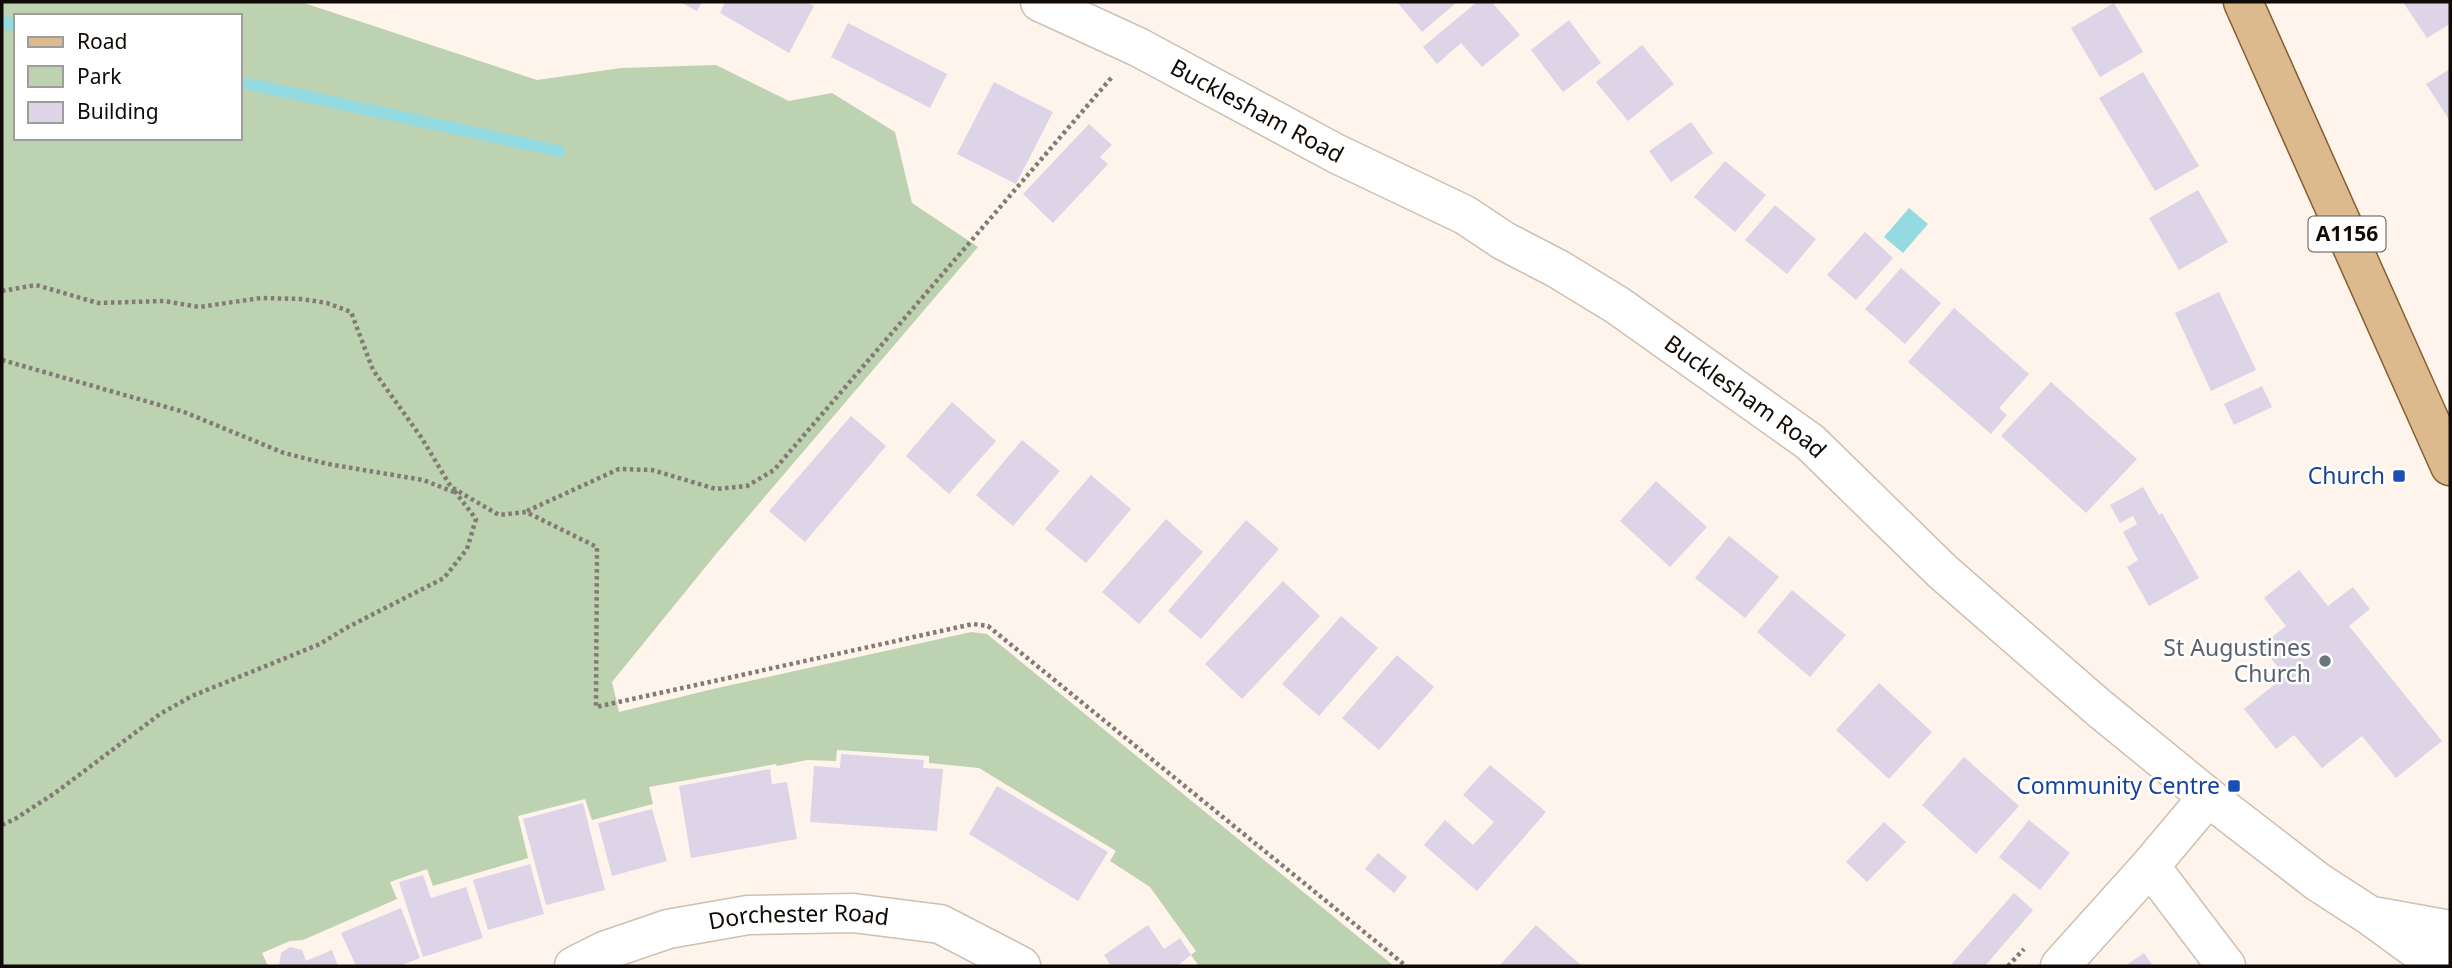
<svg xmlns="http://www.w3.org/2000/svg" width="2452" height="968" viewBox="0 0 2452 968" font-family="'Noto Sans',sans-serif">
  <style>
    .green { fill: #bcd2b1; fill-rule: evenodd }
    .water { fill: #94dbe1 }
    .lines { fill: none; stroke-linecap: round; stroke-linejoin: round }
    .stream { stroke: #94dbe1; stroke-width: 12 }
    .building { fill: #ded4e7 }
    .minor-casing { stroke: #cfbfb0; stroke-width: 41 }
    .major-casing { stroke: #865f2e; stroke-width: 41 }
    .path { stroke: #827a74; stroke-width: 4.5; stroke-dasharray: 3.5 3.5; stroke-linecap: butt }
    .minor { stroke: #fff; stroke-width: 38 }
    .major { stroke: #ddba8e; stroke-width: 38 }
    .transit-dot { fill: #1a4fb4; stroke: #fff; stroke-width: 2.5 }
    .worship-dot { fill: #6b7280; stroke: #fff; stroke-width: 2.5 }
    .labels { text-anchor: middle; stroke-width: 5; stroke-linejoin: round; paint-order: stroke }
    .shield { fill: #fff; stroke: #585451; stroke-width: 2 }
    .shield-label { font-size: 21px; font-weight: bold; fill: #100b06 }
    .street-label { font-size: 23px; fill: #100b06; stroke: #fff }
    .transit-label { font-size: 23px; fill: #164399; stroke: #fff; text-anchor: end }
    .worship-label { font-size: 23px; fill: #5b616d; stroke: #fff; text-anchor: end }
  </style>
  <rect width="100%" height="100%" fill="#fef4eb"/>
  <path class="green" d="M2 2H301L537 80 621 68 716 65 789 101 832 93 895 132 912 203 978 247 716 554 612 682 619 712 713 689 971 632 987 634 1394 966H1199L1191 955 1196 951 1150 887 1110 861 1116 851 979 768 929 763V756L837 750 836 761 807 760 777 766 776 764 649 787 653 804 592 820 585 799 518 816 528 858 433 886 427 869 390 882 397 899 303 940 290 941 262 953 268 966H2ZM16 16H240V138H16Z"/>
  <polygon class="water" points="1909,208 1928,224 1903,253 1884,237"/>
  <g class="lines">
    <g class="stream">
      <polyline points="2,21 16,27"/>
      <polyline points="240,82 559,151"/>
    </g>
  </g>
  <g class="building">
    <polygon points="680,2 702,2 697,11"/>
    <polygon points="725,2 806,2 814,6 789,53 720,13"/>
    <polygon points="1397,2 1457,2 1422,32"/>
    <polygon points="1477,2 1492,2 1520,35 1482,67 1461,43 1437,64 1423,47"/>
    <polygon points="2403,2 2450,2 2450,24 2427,38"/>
    <polygon points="2114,3 2143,52 2100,77 2071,28"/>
    <polygon points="1569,20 1601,63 1563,92 1531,50"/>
    <polygon points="848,23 947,74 930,108 831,57"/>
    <polygon points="1642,45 1674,84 1628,121 1596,82"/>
    <polygon points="2450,69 2450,121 2426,84"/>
    <polygon points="2143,72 2199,166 2155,191 2099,98"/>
    <polygon points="994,82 1053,112 1016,184 957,154"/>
    <polygon points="1691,122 1713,153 1671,182 1649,151"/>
    <polygon points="1089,124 1112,145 1100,157 1108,164 1053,223 1023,194"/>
    <polygon points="1725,161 1766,195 1735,232 1694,197"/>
    <polygon points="2198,190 2228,242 2179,270 2149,218"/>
    <polygon points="1775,205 1816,239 1787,274 1745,240"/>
    <polygon points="1865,232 1893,258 1856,300 1827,275"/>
    <polygon points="1901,268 1941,303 1905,344 1865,309"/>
    <polygon points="2219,292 2256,370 2211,391 2175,313"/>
    <polygon points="1954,308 2029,374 1999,408 2007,415 1991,434 1908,362"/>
    <polygon points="2051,382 2137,459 2086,513 2001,436"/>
    <polygon points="2262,386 2272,407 2234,425 2224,404"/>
    <polygon points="952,402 996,441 949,494 906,456"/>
    <polygon points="851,416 886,446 805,542 769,511"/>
    <polygon points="1022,440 1060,471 1013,526 976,495"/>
    <polygon points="1091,475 1131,509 1086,563 1045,529"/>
    <polygon points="1656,481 1707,527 1670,567 1620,521"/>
    <polygon points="2143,487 2159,515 2162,513 2199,578 2149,606 2127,567 2138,560 2123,532 2137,524 2133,516 2120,523 2110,505"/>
    <polygon points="1166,519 1203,552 1139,624 1102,592"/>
    <polygon points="1246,520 1279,549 1201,639 1168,611"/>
    <polygon points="1729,536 1779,577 1745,618 1695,578"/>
    <polygon points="2299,570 2328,606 2353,587 2370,609 2349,626 2442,741 2396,778 2362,736 2322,768 2294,735 2276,749 2244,709 2285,676 2261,646 2286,626 2264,598"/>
    <polygon points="1283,581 1320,616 1242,699 1205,664"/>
    <polygon points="1792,590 1846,635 1810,677 1757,632"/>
    <polygon points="1341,616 1378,648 1319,716 1282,684"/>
    <polygon points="1397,655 1434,687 1379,750 1342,718"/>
    <polygon points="1879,683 1932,732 1889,779 1836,730"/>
    <polygon points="841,754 924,760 923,768 943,769 937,831 810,822 814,766 840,768"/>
    <polygon points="1964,757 2019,806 1976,854 1922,805"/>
    <polygon points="1490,765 1546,812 1477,891 1424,845 1445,820 1473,845 1494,822 1463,795"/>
    <polygon points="770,769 772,784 787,782 797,839 691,858 679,786"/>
    <polygon points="997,786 1108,852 1078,901 969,834"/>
    <polygon points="583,803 605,890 546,905 523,819"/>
    <polygon points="652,809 667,861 612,876 598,823"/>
    <polygon points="2029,820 2070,853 2040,890 1999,857"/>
    <polygon points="1884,822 1906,842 1867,882 1846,862"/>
    <polygon points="1378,853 1407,877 1394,893 1365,869"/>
    <polygon points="530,864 544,914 488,930 473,880"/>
    <polygon points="423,875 431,898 466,887 483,938 423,957 399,882"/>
    <polygon points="2014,893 2033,910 1985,966 1950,966"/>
    <polygon points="401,908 420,958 400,966 356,966 341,933"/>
    <polygon points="1148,925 1164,949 1180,938 1191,955 1177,966 1111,966 1104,955"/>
    <polygon points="1536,925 1582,966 1499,966"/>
    <polygon points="290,947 302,950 306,961 332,950 338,966 279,966 281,953"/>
    <polygon points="2144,953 2153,966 2125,966"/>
  </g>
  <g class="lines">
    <g class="minor-casing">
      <g id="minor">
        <path id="s1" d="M1040 2 1138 47 1337 154 1465 215 1504 241 1558 269 1617 305 1810 442 1943 572 2099 708 2208 797 2318 882 2369 915 2439 966"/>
        <polyline points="2150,866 2226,966"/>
        <polyline points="2378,917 2450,930"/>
        <path id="s2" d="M574 966 604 951 668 929 748 915 853 913 940 924 1021 966"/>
        <polyline points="2060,966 2150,866 2208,797"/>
      </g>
    </g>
    <g class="major-casing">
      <polyline id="major" points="2243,2 2450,466"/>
    </g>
    <g class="path">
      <polyline points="2,291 36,285 98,303 164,301 199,307 261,298 301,299 327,303 351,312 373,370 421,437 451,487 499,515 526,512 597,547 596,707 973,624 988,626 1406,966"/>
      <polyline points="2,360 184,412 284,453 328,464 423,480 454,492"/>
      <polyline points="527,511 619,469 652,470 716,489 747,486 774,470 1112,77"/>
      <polyline points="2,825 15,819 55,793 160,714 192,696 320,644 346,628 444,578 467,549 476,519 453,489"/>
      <polyline points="2008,966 2024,949"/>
    </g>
    <use href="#minor" class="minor"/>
    <use href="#major" class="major"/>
  </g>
  <g class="transit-dot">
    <rect x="2392" y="469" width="14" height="14" rx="3.5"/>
    <rect x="2227" y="779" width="14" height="14" rx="3.5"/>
  </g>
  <circle class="worship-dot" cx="2325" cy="661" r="7"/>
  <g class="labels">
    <rect class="shield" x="2308.5" y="216.5" width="77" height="35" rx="5"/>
    <g class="shield-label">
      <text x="2347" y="241">A1156</text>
    </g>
    <g class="street-label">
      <text dy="8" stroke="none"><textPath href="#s1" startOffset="243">Bucklesham Road</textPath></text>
      <text dy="8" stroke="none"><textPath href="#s1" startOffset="810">Bucklesham Road</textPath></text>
      <text dy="8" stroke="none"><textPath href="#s2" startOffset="233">Dorchester Road</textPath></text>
    </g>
    <g class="transit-label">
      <text x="2385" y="484">Church</text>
      <text x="2220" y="794">Community Centre</text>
    </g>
    <g class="worship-label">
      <text x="2311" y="656">St Augustines<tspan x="2311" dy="26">Church</tspan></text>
    </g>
  </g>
  <rect width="2452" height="968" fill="none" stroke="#100b06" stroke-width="7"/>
  <rect x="14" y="14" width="228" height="126" fill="#ffffff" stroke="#9f9d9b" stroke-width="2"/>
  <rect x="28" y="37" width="35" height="10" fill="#ddba8e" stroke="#9f9d9b" stroke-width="2"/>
  <text x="77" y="49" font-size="21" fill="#100b06">Road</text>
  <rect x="28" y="66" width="35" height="21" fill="#bcd2b1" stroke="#9f9d9b" stroke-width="2"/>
  <text x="77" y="84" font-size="21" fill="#100b06">Park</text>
  <rect x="28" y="102" width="35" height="21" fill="#ded4e7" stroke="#9f9d9b" stroke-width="2"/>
  <text x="77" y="119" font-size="21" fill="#100b06">Building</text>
</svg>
